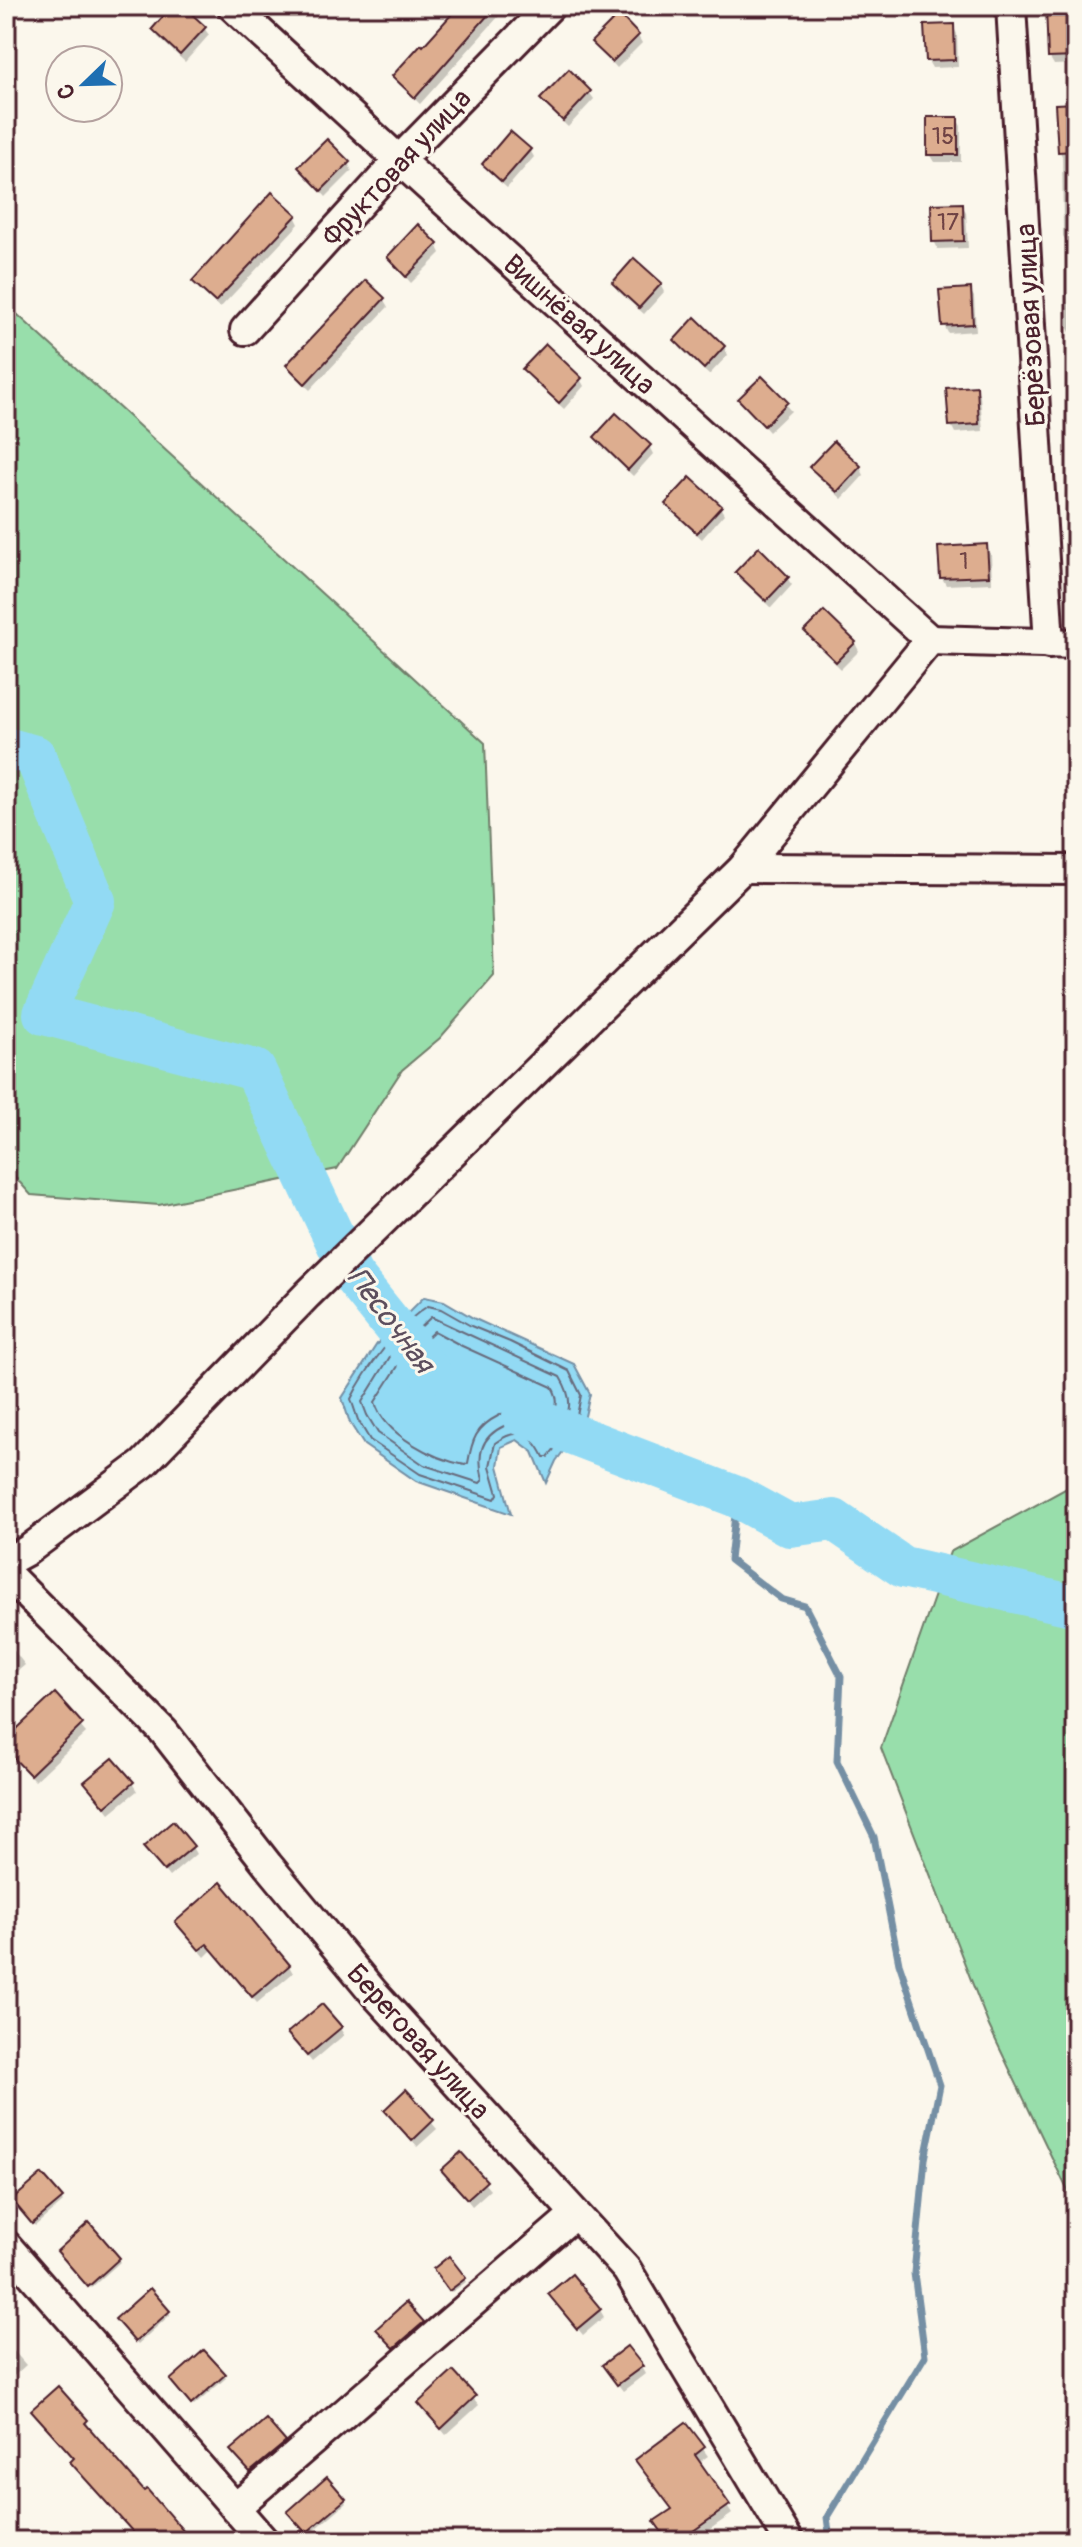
<svg xmlns="http://www.w3.org/2000/svg" width="1082" height="2547" viewBox="0 0 1082 2547" font-family="Pangolin,sans-serif">
  <style>
    .green { fill: #98deab; stroke: #717e6b; stroke-width: 2 }
    .water { fill: #92daf4; stroke: #758fa4; stroke-width: 2 }
    .shadow { fill: #0003 }
    .lines { fill: none; stroke-linecap: round; stroke-linejoin: round }
    .shore { stroke: #676a7b; stroke-width: 2 }
    .stream { stroke: #758fa4; stroke-width: 7 }
    .river { stroke: #92daf4; stroke-width: 42 }
    .building { fill: #ddad8f; stroke: #4a1f2b; stroke-width: 2 }
    .minor-casing { stroke: #4a1f2b; stroke-width: 34 }
    .minor { stroke: #fbf7ec; stroke-width: 28 }
    .labels { text-anchor: middle; stroke-width: 6; stroke-linejoin: round; paint-order: stroke }
    .number-label { font-size: 24px; fill: #6f4244 }
    .street-label { font-size: 28px; fill: #4a1f2b; stroke: #fbf7ec }
    .water-label { font-size: 30px; font-style: italic; fill: #5c4e5d; stroke: #fbf7ec }
  </style>
  <rect width="100%" height="100%" fill="#fbf7ec"/>
  <filter id="ink" filterUnits="userSpaceOnUse"><feTurbulence type="fractalNoise" baseFrequency=".0125" numOctaves="2"/><feDisplacementMap in="SourceGraphic" scale="16" xChannelSelector="R" yChannelSelector="G"/><feConvolveMatrix kernelMatrix="1 2 1 2 8 2 1 2 1" color-interpolation-filters="sRGB"/></filter>
  <g filter="url(#ink)">
    <g class="green">
      <polygon points="6,304 485,743 494,976 440,1038 402,1070 337,1169 159,1205 31,1195 6,1167"/>
      <polygon points="1076,1483 1076,2208 989,2026 881,1748 950,1552"/>
    </g>
    <polygon class="water" points="424,1297 444,1301 475,1319 574,1364 590,1394 583,1425 556,1461 546,1483 533,1452 517,1440 501,1447 498,1466 511,1514 416,1481 364,1445 350,1423 342,1398 377,1344"/>
    <g class="shadow">
      <polygon points="175,6 180,6 204,28 209,35 185,62 158,37 154,30"/>
      <polygon points="462,6 508,6 420,104 399,84 394,76 423,49"/>
      <polygon points="666,6 679,6 673,12"/>
      <polygon points="1076,9 1076,64 1054,65 1050,58"/>
      <polygon points="953,26 957,34 958,67 932,68 928,61"/>
      <polygon points="638,36 642,43 617,68 594,42"/>
      <polygon points="589,92 594,99 568,127 547,107 543,100"/>
      <polygon points="1076,105 1076,334 1071,334 1067,326 1067,242 1063,236 1062,156 1060,152"/>
      <polygon points="957,119 961,126 961,162 934,162 929,154"/>
      <polygon points="530,150 534,157 507,188 489,172 484,164"/>
      <polygon points="348,163 352,171 326,197 301,168"/>
      <polygon points="962,205 966,212 968,248 938,249 934,241"/>
      <polygon points="295,216 299,224 220,308 199,289 195,281"/>
      <polygon points="437,245 441,253 411,283 389,258"/>
      <polygon points="366,283 384,300 388,307 310,390 292,373 288,366"/>
      <polygon points="614,284 660,284 664,292 644,314 618,291"/>
      <polygon points="970,290 974,297 976,331 948,333 944,325"/>
      <polygon points="676,340 724,347 728,355 709,375 680,348"/>
      <polygon points="525,370 580,379 584,386 564,409 529,377"/>
      <polygon points="1073,371 1076,371 1076,430"/>
      <polygon points="762,378 791,411 769,432 740,399"/>
      <polygon points="976,388 980,396 983,431 955,433 951,425"/>
      <polygon points="596,438 649,446 653,454 633,476 600,445"/>
      <polygon points="812,467 860,467 864,475 842,499 816,475"/>
      <polygon points="668,505 720,507 724,514 702,539 672,512"/>
      <polygon points="986,546 991,554 992,583 946,585 942,578"/>
      <polygon points="737,572 787,578 792,585 771,608 742,580"/>
      <polygon points="807,631 855,643 859,651 841,669 811,639"/>
      <polygon points="6,1640 25,1665 6,1681"/>
      <polygon points="55,1696 86,1733 35,1781 7,1752 6,1742"/>
      <polygon points="86,1783 132,1783 137,1791 110,1813"/>
      <polygon points="145,1847 192,1847 196,1854 169,1877"/>
      <polygon points="177,1923 289,1966 293,1973 257,2003 212,1950 205,1957"/>
      <polygon points="340,2028 344,2035 312,2062 289,2034"/>
      <polygon points="406,2092 437,2129 417,2147 386,2110"/>
      <polygon points="461,2155 490,2190 472,2206 443,2170"/>
      <polygon points="61,2199 63,2202 35,2226 16,2203"/>
      <polygon points="89,2225 120,2262 91,2288 61,2254"/>
      <polygon points="435,2269 464,2279 466,2282 452,2292"/>
      <polygon points="555,2302 600,2310 604,2317 583,2335"/>
      <polygon points="169,2312 170,2315 138,2344 119,2322"/>
      <polygon points="422,2323 426,2331 399,2354 383,2337"/>
      <polygon points="6,2342 26,2365 6,2383"/>
      <polygon points="641,2367 645,2374 623,2391 609,2373"/>
      <polygon points="453,2374 479,2405 446,2435 420,2404"/>
      <polygon points="224,2375 226,2378 194,2406 174,2384"/>
      <polygon points="35,2414 86,2421 88,2424 85,2426 189,2541 131,2541 130,2538 136,2533"/>
      <polygon points="685,2424 708,2456 698,2463 732,2514 693,2541 669,2541"/>
      <polygon points="284,2443 286,2446 253,2474 235,2453"/>
      <polygon points="344,2500 346,2503 309,2535 291,2515"/>
    </g>
    <g class="lines">
      <g class="shore">
        <path d="M428 1306 441 1309 471 1326 510 1342 569 1371 581 1395 576 1421 548 1457H544C532 1432 517 1427 495 1443L490 1466 498 1494 495 1499 420 1474 370 1440 358 1420 351 1399C365 1370 400 1323 428 1306Z"/>
        <path d="M431 1317 560 1377C577 1405 569 1417 549 1439 540 1436 533 1426 522 1423 515 1421 510 1423 504 1426 480 1437 477 1456 483 1480L480 1483 424 1465 378 1433 367 1415 362 1402 391 1355Z"/>
        <path d="M434 1331 462 1346 552 1387C560 1400 558 1412 546 1423 538 1419 532 1412 523 1411 514 1409 506 1411 498 1416 476 1427 472 1440 468 1463L465 1465C434 1459 384 1435 375 1402L400 1363Z"/>
      </g>
      <polyline class="stream" points="737,1497 730,1560 781,1599 805,1606 841,1676 837,1761 874,1837 899,1963 940,2085 925,2159 914,2273 925,2356 827,2517 830,2541"/>
      <g class="river">
        <polyline points="6,748 35,756 95,901 44,1014 255,1070 352,1275 430,1372"/>
        <polyline points="523,1415 737,1497 790,1526 834,1520 903,1567 1076,1606"/>
      </g>
    </g>
    <g class="building">
      <polygon points="172,6 183,6 206,27 180,55 152,29"/>
      <polygon points="459,6 496,6 415,98 392,76 421,44 423,46"/>
      <polygon points="1046,6 1076,6 1076,57 1048,58"/>
      <polygon points="619,14 639,35 612,62 591,42"/>
      <polygon points="954,24 955,60 926,61 924,25"/>
      <polygon points="569,69 591,91 563,121 540,99"/>
      <polygon points="1076,103 1076,151 1058,152 1055,104"/>
      <rect x="927" y="117" width="31" height="38"/>
      <polygon points="510,131 531,149 502,182 482,164"/>
      <polygon points="327,139 350,162 321,191 298,167"/>
      <polygon points="272,192 297,215 215,302 192,281"/>
      <polygon points="963,203 964,241 932,242 931,204"/>
      <polygon points="418,224 438,244 406,277 387,257"/>
      <polygon points="634,258 662,283 639,308 612,283"/>
      <polygon points="366,280 385,298 305,384 286,365"/>
      <polygon points="971,288 973,324 942,326 939,290"/>
      <polygon points="695,317 725,346 704,369 674,340"/>
      <polygon points="546,344 582,378 559,403 522,369"/>
      <polygon points="762,376 788,402 764,426 738,399"/>
      <polygon points="977,386 979,424 949,426 946,388"/>
      <polygon points="616,413 651,445 628,470 594,437"/>
      <polygon points="834,441 861,466 837,492 809,467"/>
      <polygon points="690,477 722,506 697,533 665,504"/>
      <polygon points="987,544 989,576 940,578 938,547"/>
      <polygon points="759,547 789,577 766,601 735,572"/>
      <polygon points="824,611 856,642 836,662 804,631"/>
      <polygon points="55,1693 83,1724 30,1775 6,1750 6,1739"/>
      <polygon points="113,1758 134,1782 105,1807 84,1782"/>
      <polygon points="173,1821 194,1846 164,1871 143,1847"/>
      <polygon points="221,1882 290,1965 252,1997 207,1944 199,1950 175,1922"/>
      <polygon points="322,2004 342,2027 307,2056 287,2033"/>
      <polygon points="406,2089 434,2120 412,2141 384,2110"/>
      <polygon points="461,2152 487,2181 467,2199 441,2170"/>
      <polygon points="42,2174 63,2198 32,2224 12,2200"/>
      <polygon points="89,2222 120,2258 88,2287 57,2251"/>
      <polygon points="449,2256 466,2278 449,2291 433,2269"/>
      <polygon points="572,2274 601,2309 577,2329 548,2294"/>
      <polygon points="150,2288 170,2311 135,2342 115,2319"/>
      <polygon points="406,2302 424,2322 394,2348 376,2329"/>
      <polygon points="627,2346 643,2366 617,2385 602,2365"/>
      <polygon points="204,2350 226,2374 191,2405 170,2380"/>
      <polygon points="453,2371 476,2396 441,2429 418,2403"/>
      <polygon points="58,2386 88,2420 85,2423 144,2491 147,2489 192,2541 141,2541 70,2462 74,2458 31,2410"/>
      <polygon points="266,2419 286,2442 250,2472 230,2450"/>
      <polygon points="686,2422 705,2447 695,2455 730,2505 679,2541 668,2541 654,2521 672,2509 635,2460"/>
      <polygon points="327,2477 346,2499 306,2533 287,2512"/>
    </g>
    <g class="lines">
      <g class="minor-casing">
        <g id="minor">
          <polyline points="232,6 399,160 930,640"/>
          <polyline points="1011,6 1049,644"/>
          <polyline points="245,330 399,160 550,6"/>
          <polyline points="930,640 1076,644"/>
          <polyline points="743,868 1076,870"/>
          <polyline points="6,1562 28,1550 143,1464 307,1295 743,868 930,640"/>
          <polyline points="6,1573 164,1732 268,1865 374,1993 627,2270 789,2541"/>
          <polyline points="6,2245 264,2541"/>
          <polyline points="235,2508 575,2214"/>
        </g>
      </g>
      <use href="#minor" class="minor"/>
    </g>
  </g>
  <g class="labels">
    <g class="number-label">
      <text x="943" y="144">15</text>
      <text x="948" y="230">17</text>
      <text x="964" y="569">1</text>
    </g>
    <g class="street-label">
      <text transform="translate(396 167) rotate(-47)" y="10">Фруктовая улица</text>
      <text transform="translate(580 324) rotate(42)" y="10">Вишнёвая улица</text>
      <text transform="translate(1030 325) rotate(-93)" y="10">Берёзовая улица</text>
      <text transform="translate(419 2041) rotate(48)" y="10">Береговая улица</text>
    </g>
    <g class="water-label">
      <text transform="translate(391 1320) rotate(53)" y="10">Песочная</text>
    </g>
  </g>
  <rect width="1082" height="2547" fill="none" stroke="#fbf7ec" stroke-width="32"/>
  <rect x="16" y="16" width="1050" height="2515" fill="none" stroke="#4a1f2b" stroke-width="3" filter="url(#ink)"/>
  <g transform="translate(84 84) rotate(247)"><circle r="38" fill="#fbf7ec" stroke="#b4a19f" stroke-width="2"/>
  <path d="M0-6L14 30L0 20L-14 30Z" fill="#1f6fb2"/>
  <text y="-12" font-size="22" font-weight="bold" text-anchor="middle" fill="#4a1f2b">С</text>
  </g>
</svg>
